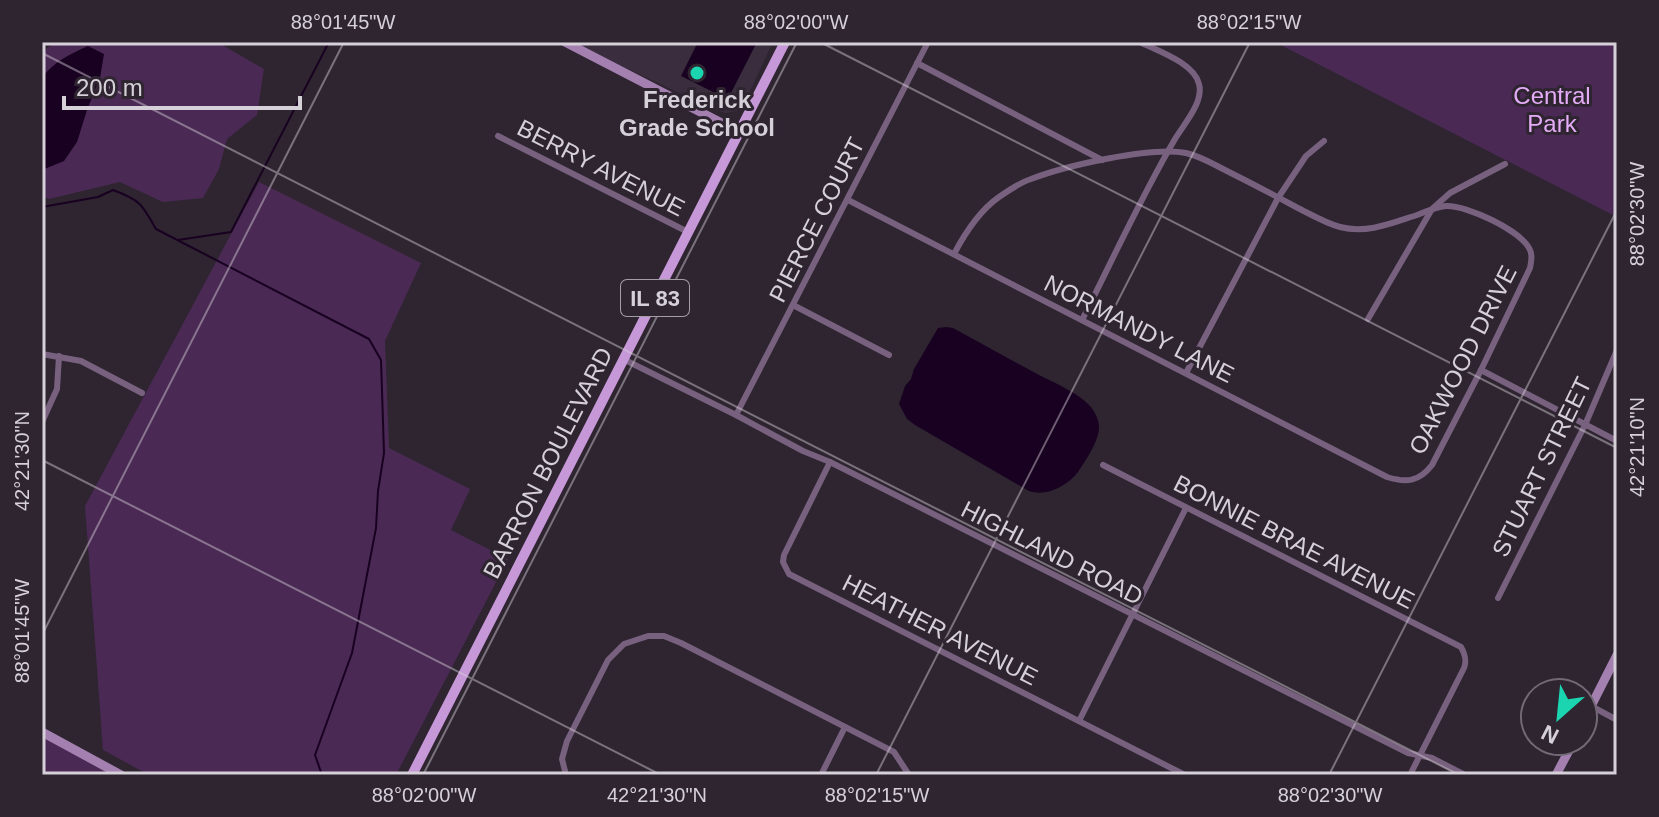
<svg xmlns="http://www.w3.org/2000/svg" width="1659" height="817" viewBox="0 0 1659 817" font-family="Arial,sans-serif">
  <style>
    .built { fill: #392d3e }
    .green { fill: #4a2a54 }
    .water { fill: #190121 }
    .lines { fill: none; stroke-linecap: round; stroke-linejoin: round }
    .stream { stroke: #190121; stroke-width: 2 }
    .street { stroke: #78617f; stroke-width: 6 }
    .secondary { stroke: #a480b1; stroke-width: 9 }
    .primary { stroke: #c798d7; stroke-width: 10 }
    .ticks { fill: none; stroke: #d6d0d8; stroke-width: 2; stroke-opacity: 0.45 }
    .poi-dot { fill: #1bd5b1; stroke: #2e2531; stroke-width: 3 }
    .labels { text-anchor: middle; stroke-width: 6; stroke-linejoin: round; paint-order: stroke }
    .shield { fill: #2e2531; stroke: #a49da6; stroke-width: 2 }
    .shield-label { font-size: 22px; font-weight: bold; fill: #d6d0d8 }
    .park-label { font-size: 24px; fill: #e4abf7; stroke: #2e2531 }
    .poi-label { font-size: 24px; font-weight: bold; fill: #d6d0d8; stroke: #2e2531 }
    .street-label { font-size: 24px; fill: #d6d0d8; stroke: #2e2531 }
    .neatline { fill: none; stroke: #d6d0d8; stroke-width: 3 }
    .ticks-label { font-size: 20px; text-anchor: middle; fill: #d6d0d8 }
  </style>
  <rect width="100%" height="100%" fill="#2e2531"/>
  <polygon class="built" points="570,42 773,42 744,104 737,111 726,113 718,111"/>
  <g class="green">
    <polygon points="55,42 217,42 264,69 257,115 227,139 219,169 203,198 163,202 120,182 49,199 42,196 42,52"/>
    <polygon points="1275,42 1617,42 1617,217"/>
    <polygon points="259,182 421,263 385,341 389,448 470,489 451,530 508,559 396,775 149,775 103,750 85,506"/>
    <polygon points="42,733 121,775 42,775"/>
  </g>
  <g class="water">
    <polygon points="698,42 757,42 731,93 725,98 681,76"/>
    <path d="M88 46 104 54 100 78 87 110 77 142 64 161 42 170V78C53 62 70 54 88 46Z"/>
    <path d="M946 327 953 328C982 344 1011 360 1041 376 1057 384 1076 392 1089 405 1094 410 1099 419 1099 427 1099 441 1086 460 1078 472 1067 486 1047 497 1029 491L915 425 907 419 899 404 905 386 911 379 914 369 938 328Z"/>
  </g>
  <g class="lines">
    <g class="stream">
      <path d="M42 207 98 197 113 190C140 200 142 204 156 229L369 339 381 360 384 453 378 491 376 528 352 653 315 755 322 775"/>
      <polyline points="178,240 231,232 329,42"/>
    </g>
    <g class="street">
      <polyline points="917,63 1102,160"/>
      <polyline points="498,136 688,232"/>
      <path d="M848 200 1387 477C1406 483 1419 482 1432 465L1481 370 1530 268C1531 262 1533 256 1530 250 1522 231 1467 205 1446 206 1436 207 1427 211 1417 215 1392 223 1367 234 1340 227 1325 223 1310 214 1296 207 1272 194 1249 182 1225 170 1213 164 1200 156 1186 153 1151 146 1065 166 1031 179 1019 183 1009 190 999 197 979 211 965 233 954 254"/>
      <polyline points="793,305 889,355"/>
      <polyline points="1368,319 1432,209 1450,193 1505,164"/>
      <path d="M1082 320C1113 259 1141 197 1175 139 1184 124 1204 102 1199 84 1194 63 1158 51 1140 42"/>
      <polyline points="42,354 81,361 142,393"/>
      <polyline points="623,359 736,415 803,451 830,462 1408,753 1432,758 1465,775"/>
      <polyline points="1481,370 1617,441"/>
      <polyline points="1186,373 1278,198 1306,156 1324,141"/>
      <polyline points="736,415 928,42"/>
      <polyline points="42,422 57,389 59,356"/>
      <polyline points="830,462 784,555 783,562 789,574 1185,775"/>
      <path d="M1103 465 1461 647C1465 654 1467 660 1464 668L1410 775"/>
      <polyline points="1498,598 1585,425 1617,350"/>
      <polyline points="1591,706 1617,720"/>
      <polyline points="1079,721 1186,508"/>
      <polyline points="566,775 562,759 567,741 608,660 624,644 648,636 664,636 681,643 894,752 909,775"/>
      <polyline points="821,775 845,727"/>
    </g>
    <g class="secondary">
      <polyline points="565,42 739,132"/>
      <polyline points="1583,722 1617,655"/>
      <polyline points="42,732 121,775"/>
      <polyline points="1556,775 1574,741"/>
    </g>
    <polyline class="primary" points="412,775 785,42"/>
  </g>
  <path class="ticks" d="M820 42 1617 448M42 53 1459 775M42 460 661 775M42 635 344 42M423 775 797 42M876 775 1250 42M1329 775 1617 210"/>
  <circle class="poi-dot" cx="697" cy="73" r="8"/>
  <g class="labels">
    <rect class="shield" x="621" y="280" width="68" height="36" rx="6"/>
    <g class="shield-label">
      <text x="655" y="306">IL 83</text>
    </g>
    <g class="park-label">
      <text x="1552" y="104">Central<tspan x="1552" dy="28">Park</tspan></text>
    </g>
    <g class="poi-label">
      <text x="697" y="108">Frederick<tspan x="697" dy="28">Grade School</tspan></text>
    </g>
    <g class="street-label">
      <text transform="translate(601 168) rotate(27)" y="8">BERRY AVENUE</text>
      <text transform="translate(817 220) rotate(-63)" y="8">PIERCE COURT</text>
      <text transform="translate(1139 329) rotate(27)" y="8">NORMANDY LANE</text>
      <text transform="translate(1463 360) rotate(-63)" y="8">OAKWOOD DRIVE</text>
      <text transform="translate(548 463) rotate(-63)" y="8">BARRON BOULEVARD</text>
      <text transform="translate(1542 467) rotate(-64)" y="8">STUART STREET</text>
      <text transform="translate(1294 542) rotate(27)" y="8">BONNIE BRAE AVENUE</text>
      <text transform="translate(1052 553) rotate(27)" y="8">HIGHLAND ROAD</text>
      <text transform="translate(940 630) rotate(27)" y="8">HEATHER AVENUE</text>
    </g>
  </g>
  <rect width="1659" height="817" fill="none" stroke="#2e2531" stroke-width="88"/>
  <g transform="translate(1559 717) rotate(207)"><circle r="38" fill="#2e2531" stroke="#716974" stroke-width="2"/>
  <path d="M0-6L14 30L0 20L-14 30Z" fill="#1bd5b1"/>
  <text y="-12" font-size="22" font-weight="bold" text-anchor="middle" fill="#d6d0d8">N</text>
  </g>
  <path d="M64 96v12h236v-12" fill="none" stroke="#d6d0d8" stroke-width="4"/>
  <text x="76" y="96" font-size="24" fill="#d6d0d8" stroke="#2e2531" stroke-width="6" paint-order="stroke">200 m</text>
  <rect x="44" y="44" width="1571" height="729" class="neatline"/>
  <g class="ticks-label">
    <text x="343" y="29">88°01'45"W</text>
    <text x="796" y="29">88°02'00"W</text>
    <text x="1249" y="29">88°02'15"W</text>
    <text transform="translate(1637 214) rotate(-90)" y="7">88°02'30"W</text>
    <text transform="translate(1637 447) rotate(-90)" y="7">42°21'10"N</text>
    <text transform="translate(22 461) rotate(-90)" y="7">42°21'30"N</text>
    <text transform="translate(22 631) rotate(-90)" y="7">88°01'45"W</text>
    <text x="424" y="802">88°02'00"W</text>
    <text x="657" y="802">42°21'30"N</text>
    <text x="877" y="802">88°02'15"W</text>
    <text x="1330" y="802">88°02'30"W</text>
  </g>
</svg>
